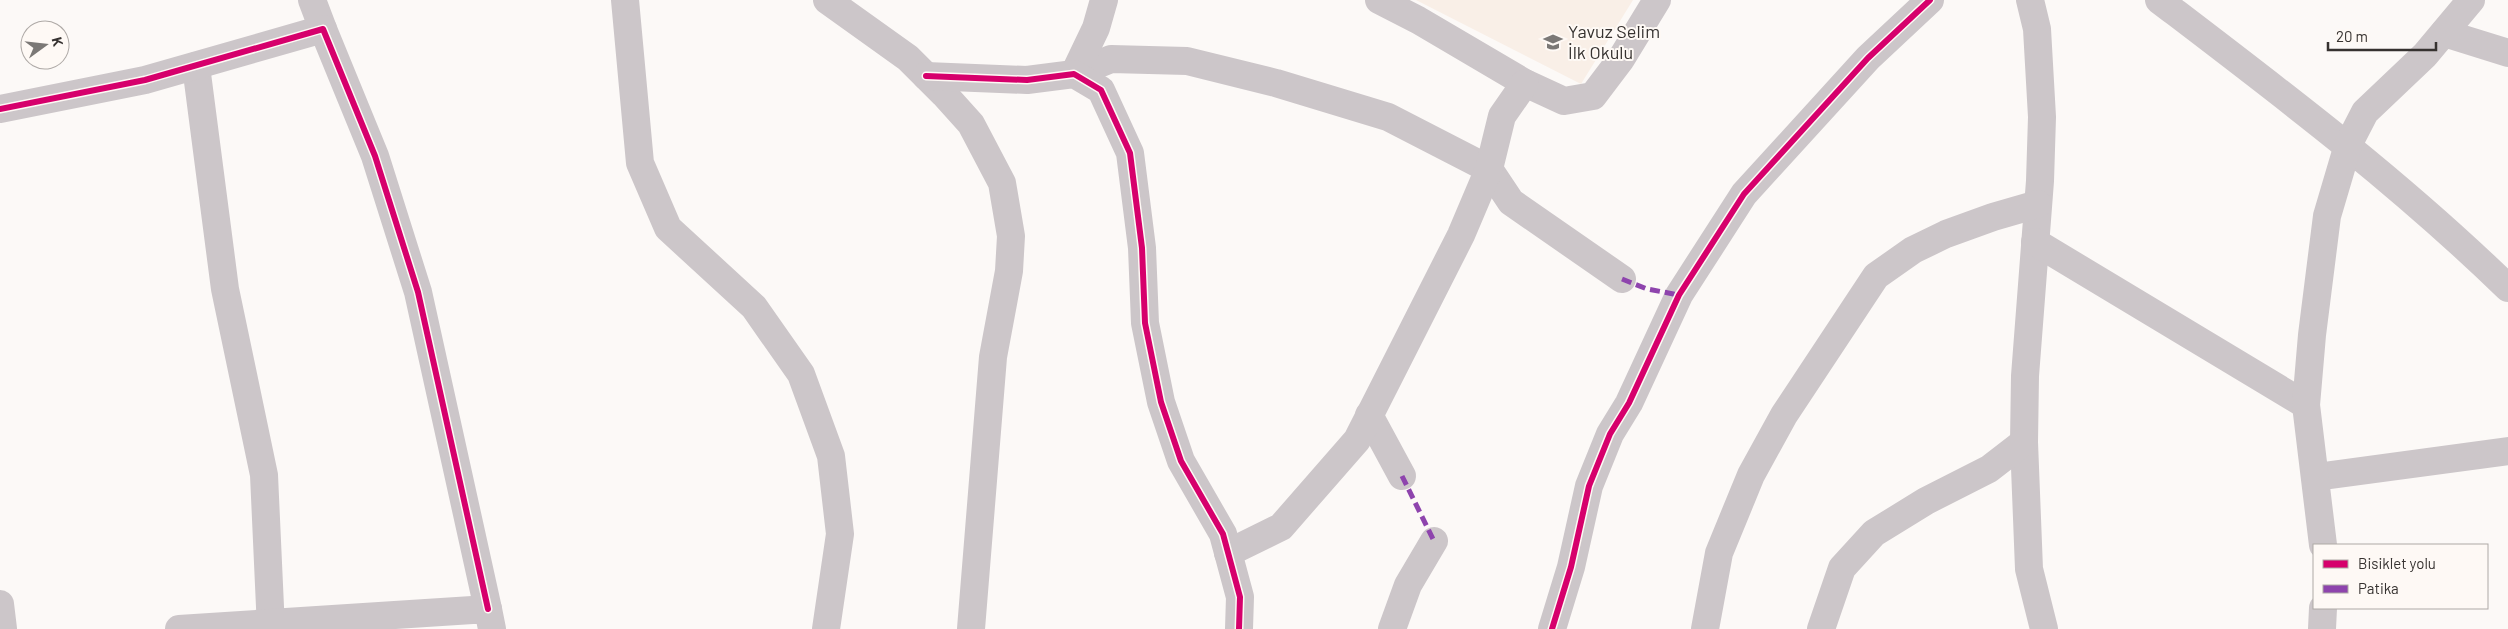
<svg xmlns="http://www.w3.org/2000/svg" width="2508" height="629" viewBox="0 0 2508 629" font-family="Barlow,sans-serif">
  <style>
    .built { fill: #f9efe7 }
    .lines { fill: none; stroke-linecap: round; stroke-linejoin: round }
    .minor { stroke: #ccc6c9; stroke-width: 28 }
    .quiet { stroke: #8e44ad; stroke-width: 5; stroke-dasharray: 10 5; stroke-linecap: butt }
    .cycleway-casing { stroke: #fef9f5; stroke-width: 9 }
    .cycleway { stroke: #d6006c; stroke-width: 6 }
    .labels { text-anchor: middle; stroke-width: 4; stroke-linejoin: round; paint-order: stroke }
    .poi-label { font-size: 18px; fill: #363230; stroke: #fef9f5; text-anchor: start }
  </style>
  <rect width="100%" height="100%" fill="#fcf9f7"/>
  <polygon class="built" points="1416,0 1633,0 1581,84"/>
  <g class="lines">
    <g class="minor">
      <polyline points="312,0 323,29"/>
      <polyline points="625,0 640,163 668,228 754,307 801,374 831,456 840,534 826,629"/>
      <polyline points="827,0 908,58 944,94 971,124 1002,183 1011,236 1009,271 993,357 971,629"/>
      <polyline points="1379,0 1418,20 1525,83 1564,101 1593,96 1621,59 1657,0"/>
      <polyline points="2030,0 2037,29 2042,117 2040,181 2025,376 2024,442 2029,569 2044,629"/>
      <path d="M2159 0C2281 93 2398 181 2508 288"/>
      <polyline points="2444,33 2508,53"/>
      <polyline points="196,66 225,289 264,475 271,629"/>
      <polyline points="1074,74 1111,59 1187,61 1276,83 1388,117 1489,169 1511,202 1622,279"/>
      <polyline points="1074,74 1096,28 1104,0"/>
      <polyline points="926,76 1027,80 1074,74 1101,90 1130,153 1142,248 1145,323 1161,402 1181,461 1223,534 1240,597 1239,629"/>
      <polyline points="0,109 145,80 323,29 375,156 418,292 488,609"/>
      <polyline points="2035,242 2306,405"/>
      <polyline points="1369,415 1402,476"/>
      <polyline points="2316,477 2508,451"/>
      <polyline points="2323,545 2306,405 2312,335 2327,216 2348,145 2365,112 2425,55 2471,0"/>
      <polyline points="1228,553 1281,527 1357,440 1461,235 1489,169 1502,116 1525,83"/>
      <polyline points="0,604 3,629"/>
      <polyline points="179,629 488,609 492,629"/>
      <polyline points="1392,629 1408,585 1434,541"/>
      <polyline points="1552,629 1571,567 1589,486 1610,434 1629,403 1679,295 1744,194 1868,58 1930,0"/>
      <polyline points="1705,629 1719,553 1751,475 1784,415 1876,276 1913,250 1946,234 1993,217 2038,204"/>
      <polyline points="1821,629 1842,568 1874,533 1926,501 1989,469 2024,442"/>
      <polyline points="2322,629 2323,608"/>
    </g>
    <g class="quiet">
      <polyline points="1622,279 1647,289 1679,295"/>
      <polyline points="1402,476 1434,541"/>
    </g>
    <g class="cycleway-casing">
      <g id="cycleway">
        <polyline points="926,76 1027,80 1074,74 1101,90 1130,153 1142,248 1145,323 1161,402 1181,461 1223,534 1240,597 1239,629"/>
        <polyline points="0,109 145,80 323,29 375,156 418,292 488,609"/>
        <polyline points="1552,629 1571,567 1589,486 1610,434 1629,403 1679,295 1744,194 1868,58 1930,0"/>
      </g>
    </g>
    <use href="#cycleway" class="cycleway"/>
  </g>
  <defs>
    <g id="school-bare" transform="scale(1.5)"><path d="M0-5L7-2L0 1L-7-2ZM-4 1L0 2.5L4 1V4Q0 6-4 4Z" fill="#7b7876" stroke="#fef9f5" stroke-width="2.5" paint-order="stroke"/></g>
  </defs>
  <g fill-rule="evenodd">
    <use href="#school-bare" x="1553" y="42"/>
  </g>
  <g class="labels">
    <g class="poi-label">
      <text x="1568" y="38">Yavuz Selim<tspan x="1568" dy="21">İlk Okulu</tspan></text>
    </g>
  </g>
  <rect x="2313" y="544" width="175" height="65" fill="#fef9f5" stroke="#aea9a6"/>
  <rect x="2323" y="560" width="25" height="8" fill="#d6006c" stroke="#aea9a6"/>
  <text x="2358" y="569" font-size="15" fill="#363230">Bisiklet yolu</text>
  <rect x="2323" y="585" width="25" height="8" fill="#8e44ad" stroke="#aea9a6"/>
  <text x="2358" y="594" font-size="15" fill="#363230">Patika</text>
  <g transform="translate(45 45) rotate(75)"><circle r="24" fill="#fef9f5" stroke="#aea9a6"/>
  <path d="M0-4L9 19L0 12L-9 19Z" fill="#7b7876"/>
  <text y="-8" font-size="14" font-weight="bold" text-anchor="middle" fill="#363230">K</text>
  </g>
  <path d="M2328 42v8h108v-8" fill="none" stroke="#363230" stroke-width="2.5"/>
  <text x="2336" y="42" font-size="15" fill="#363230" stroke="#fef9f5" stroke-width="4" paint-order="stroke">20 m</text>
</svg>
